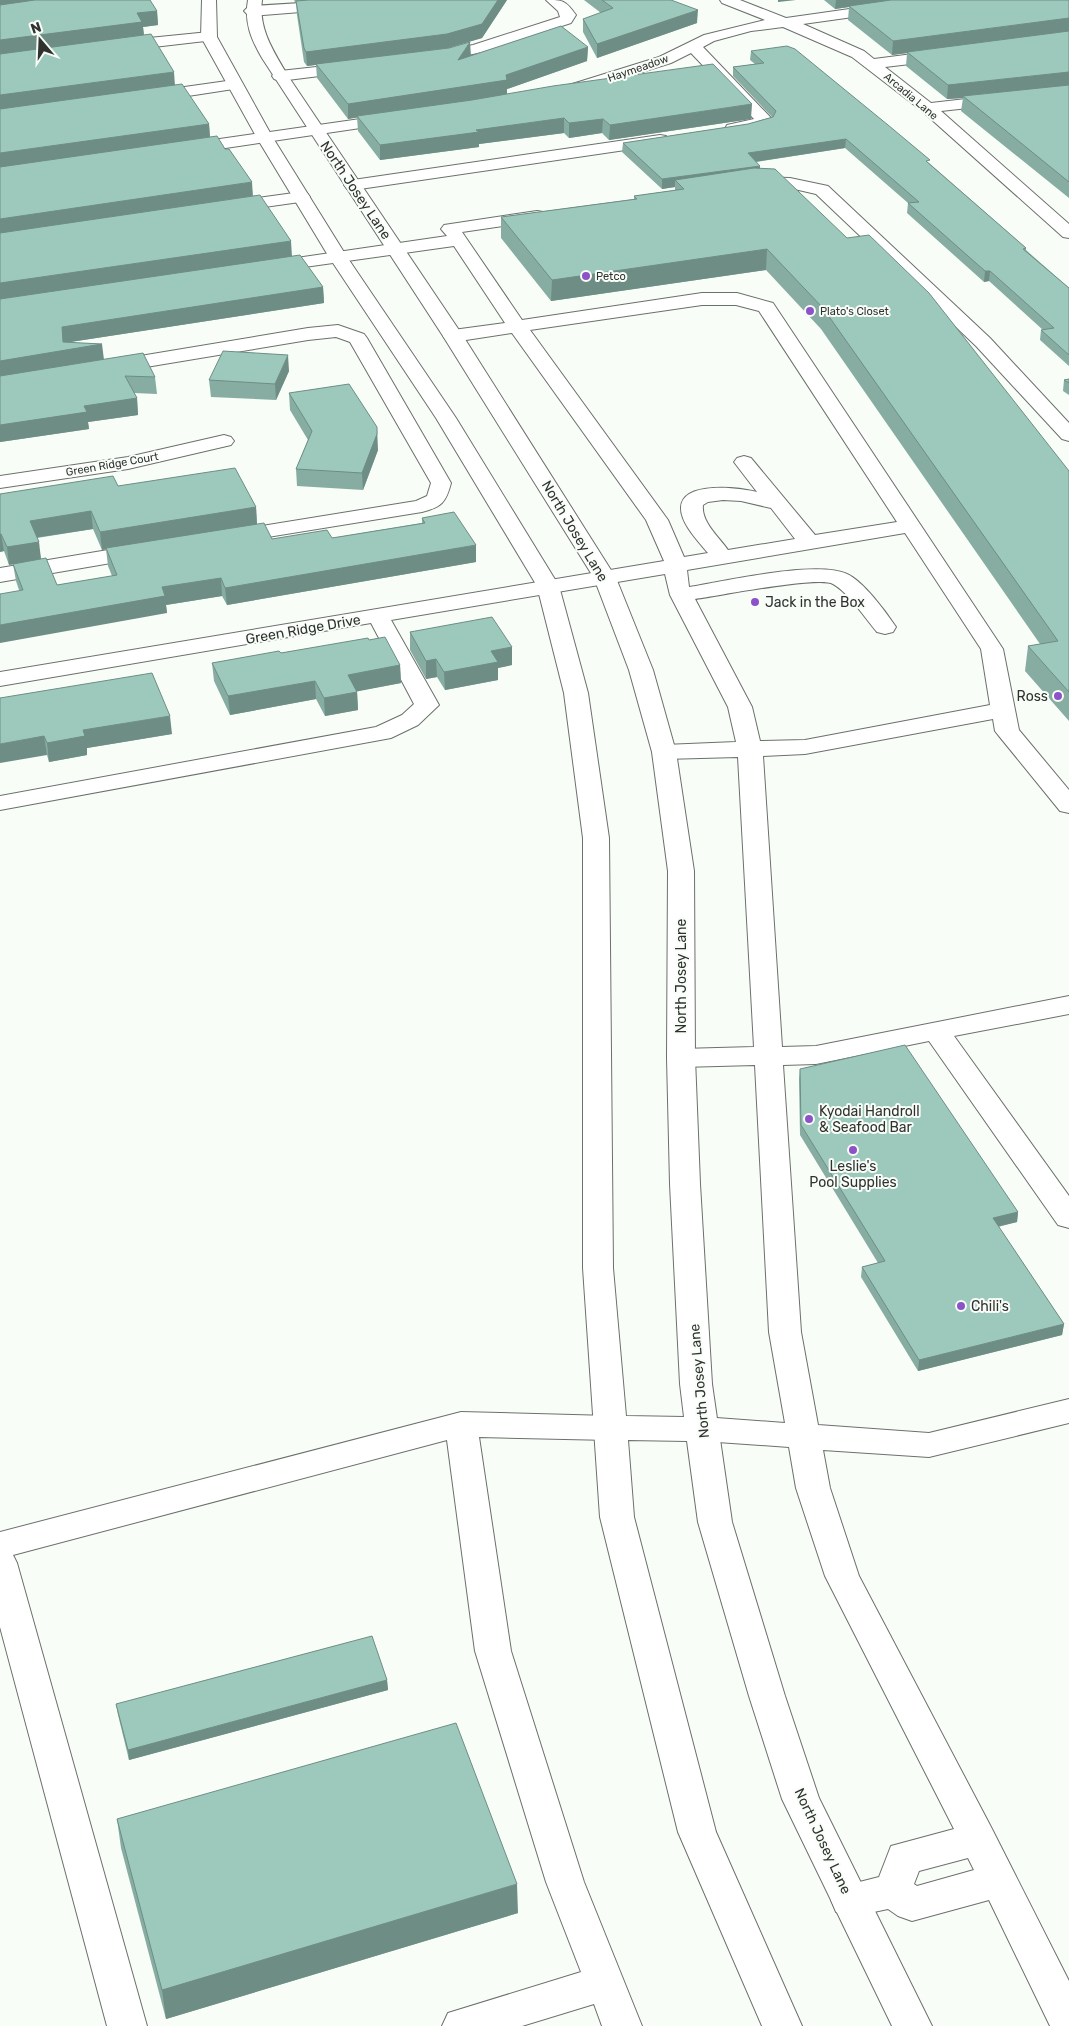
<svg xmlns="http://www.w3.org/2000/svg" width="1069" height="2026" viewBox="0 0 1069 2026" font-family="Rubik,sans-serif">
  <style>
    .lines { fill: none; stroke-linecap: round; stroke-linejoin: round }
    .minor-casing { stroke: #6c706c; stroke-width: 2 }
    .major-casing { stroke: #6c706c; stroke-width: 2 }
    .minor { fill: #fff; fill-rule: evenodd }
    .major { fill: #fff; fill-rule: evenodd }
    .wall { fill: #87ada3; fill-rule: evenodd }
    .shaded-wall { fill: #6e8d84 }
    .building { fill: #9dc9bd; stroke: #6e8d84 }
    .poi-dot { fill: #8c52c8; stroke: #f8fdf8; stroke-width: 2 }
    .labels { text-anchor: middle; stroke-width: 4; stroke-linejoin: round; paint-order: stroke }
    .far-street-label { font-size: 11px; fill: #303230; stroke: #f8fdf8 }
    .far-poi-label { font-size: 11px; fill: #303230; stroke: #f8fdf8; text-anchor: start }
    .street-label { font-size: 14px; fill: #303230; stroke: #f8fdf8 }
    .poi-label { font-size: 14px; fill: #303230; stroke: #f8fdf8; text-anchor: start }
  </style>
  <rect width="100%" height="100%" fill="#f8fdf8"/>
  <g class="lines">
    <g class="minor-casing">
      <g id="minor">
        <path d="M546 0C563 0 565 0 576 15L571 23 482 52 435 62 429 60 427 57 429 54 473 45 560 17 558 11Z"/>
        <polygon points="720,0 740,0 786,18 913,0 953,0 951,3 946,4 803,24 864,51 874,59 944,50 950,52 952,55 950,58 944,60 885,67 931,103 1069,87 1069,97 941,111 1069,224 1069,238 1063,237 922,111 852,57 783,27 751,31 714,41 703,47 772,119 774,122 772,125 733,134 727,133 725,129 727,125 754,119 691,53 671,63 581,91 569,91 567,88 569,85 659,57 704,35 765,20 722,3"/>
        <polygon points="333,1 338,3 341,6 338,9 252,16 247,14 244,11 247,8 252,6"/>
        <polygon points="209,32 214,34 217,37 214,40 119,51 114,49 111,46 114,43 119,41"/>
        <polygon points="353,63 359,65 361,68 359,71 280,81 274,79 272,76 274,73 280,71"/>
        <polygon points="234,80 240,82 242,85 240,88 149,102 143,100 141,97 143,94 149,92"/>
        <polygon points="395,114 401,116 403,119 401,122 185,154 179,153 177,149 179,145 185,144"/>
        <polygon points="660,135 666,136 668,140 666,144 353,190 347,189 344,185 347,181 353,180"/>
        <polygon points="752,177 790,178 828,186 990,338 1069,423 1069,441 1062,439 976,346 816,194 790,188 746,186 743,182 746,178"/>
        <polygon points="301,192 307,193 310,197 307,201 228,212 222,211 219,207 222,203 228,202"/>
        <path d="M537 211 543 212 546 216 543 220 462 232 522 320 702 293H737L773 303 1003 649 1019 730 1069 790V813L1060 811 999 736 995 731 993 719 805 754 763 756 782 1047 816 1046 1069 996V1014L954 1036 1069 1196V1228L1058 1225 929 1041 816 1064 783 1065 801 1332 818 1425 929 1433 1069 1399V1423L929 1457 823 1450 830 1488 859 1576 991 1827 1069 1981V2026H1050L989 1900 912 1921 898 1916 888 1909 850 1917 836 1912 831 1900 836 1888 879 1877 891 1846 954 1829 825 1576 796 1488 789 1447 703 1441 691 1438 687 1429 691 1420 703 1417 785 1423 769 1332 755 1065 681 1067 671 1064 667 1058 671 1052 681 1049 754 1047 738 757 664 759 655 757 652 752 655 747 664 745 736 742 728 707 670 595 665 574 391 620 439 705 418 725 391 738 0 810V796L376 727 402 715 414 704 371 623 0 686V672L664 561 646 520 512 333 453 342 446 340 443 336 446 332 453 330 505 323 454 246 269 272 263 271 260 267 263 263 269 262 447 236 441 229 444 225ZM702 305H736L759 311 897 522 815 535 751 458 744 456 737 458 734 462 757 492C741 488 683 480 681 507 680 523 699 542 708 553L684 557 668 520 530 330ZM723 500 741 501 771 508 795 539 728 550C719 537 701 522 703 505L708 502ZM905 533 981 649 990 705 805 740 760 741 752 707 695 599C718 596 818 576 833 584 848 592 865 618 877 632L885 634 893 632 896 627C886 612 863 581 847 574 817 560 725 581 689 587L687 570ZM968 1858 974 1870 917 1886 914 1884 919 1871Z"/>
        <path d="M338 325 364 334 367 338 451 483C446 502 442 507 422 512L231 543 223 542 220 537 223 532 231 531 416 501 427 496 431 483 350 342 336 337 308 340 110 373 103 371 100 367 103 363 110 361 308 328Z"/>
        <polygon points="224,435 231,437 234,441 231,445 128,469 0,488 0,476 128,457"/>
        <polygon points="144,544 152,546 155,551 152,556 0,582 0,568"/>
        <polygon points="461,1412 610,1416 622,1419 626,1428 622,1437 610,1440 479,1437 511,1651 584,1882 642,2026 602,2026 594,2004 522,2026 442,2026 448,2013 581,1972 546,1882 475,1651 447,1440 13,1555 17,1563 147,2026 107,2026 0,1627 0,1532"/>
      </g>
    </g>
    <g class="major-casing">
      <path id="major" d="M202 0H216L217 37 273 138 347 257 456 418 559 586 588 693 609 838 613 1268 626 1416 684 1417 680 1384 670 1184 667 1058 668 871 652 752 629 670 594 578 443 336 262 58C251 39 244 22 248 0H262C258 29 274 52 288 76L463 336 616 578 653 670 676 752 694 871 695 1058 700 1184 712 1384 732 1522 785 1696 819 1798 932 2026H892L782 1799 749 1696 698 1522 687 1441 628 1440 634 1517 716 1832 802 2026H762L678 1832 600 1517 583 1268V838L564 693 537 586 436 418 329 257 257 138 201 37Z"/>
    </g>
    <use href="#minor" class="minor"/>
    <use href="#major" class="major"/>
  </g>
  <g class="wall">
    <polygon points="0,0 157,11 158,25 143,27 144,35 175,85 209,124 210,137 252,196 292,256 323,287 324,303 70,342 104,360 155,377 157,394 134,393 137,398 138,415 88,422 89,429 0,442"/>
    <path d="M294 0H507L482 38 451 47 471 56H470L588 47 587 61 507 89V94L751 119 609 140 602 133 569 138 564 133 479 144V147L380 160 358 131 357 117 348 119 317 78 316 65 307 66 304 62 297 15 296 2H295ZM487 98 472 100 434 106Z"/>
    <polygon points="584,0 671,0 697,23 597,58 583,32 583,19 601,13"/>
    <polygon points="824,0 1069,0 1069,198 961,111 963,98 947,99 906,66 907,53 892,55 848,20 849,7 835,9"/>
    <polygon points="751,51 929,163 1026,248 1026,250 1069,288 1069,366 1040,340 1041,330 1043,330 989,281 984,282 907,213 908,203 845,148 756,162 760,168 1069,471 1069,721 1025,671 1028,646 1040,644 821,329 766,270 551,301 501,238 501,217 634,199 634,196 675,190 675,187 662,189 622,152 623,143 748,124 772,117 733,76 733,67 755,64 750,60"/>
    <polygon points="289,371 276,400 211,397 209,380"/>
    <polygon points="1069,379 1069,395 1063,391 1064,380"/>
    <polygon points="289,393 378,450 363,490 297,486 296,469 308,440 290,410"/>
    <path d="M118 486 256 507 257 524 272 539 332 538 422 523V518L476 562 227 605 222 596 166 605 167 613 19 590 16 581 13 564 9 565 4 551 0 552V494ZM93 529 102 550 106 549 108 566 112 576 57 585 41 559 37 538Z"/>
    <polygon points="410,632 512,647 512,665 498,668 498,680 445,690 437,677 426,679 410,650"/>
    <polygon points="369,640 400,665 401,683 357,691 358,710 325,716 316,699 230,715 214,681 212,663"/>
    <polygon points="0,698 172,734 87,748 87,755 49,762 47,755"/>
    <polygon points="800,1069 1018,1212 1017,1222 998,1227 1064,1324 1062,1335 918,1371 861,1277 862,1267 878,1263 800,1135 799,1079"/>
    <polygon points="387,1680 388,1690 129,1760 118,1715 116,1704"/>
    <polygon points="117,1819 518,1913 166,2019 121,1848"/>
  </g>
  <g class="shaded-wall">
    <polygon points="0,0 43,0 0,5"/>
    <polygon points="498,0 507,0 482,38 448,48 307,66 306,52"/>
    <polygon points="778,0 796,0 778,2"/>
    <polygon points="836,0 900,0 849,6 849,7 835,9"/>
    <polygon points="698,10 697,23 597,58 597,44"/>
    <polygon points="157,11 158,25 143,27 144,36 0,54 0,40 137,13"/>
    <polygon points="1069,18 1069,32 892,55 893,41"/>
    <polygon points="470,42 471,56 458,75 458,60"/>
    <polygon points="588,47 587,61 507,89 507,95 348,119 348,104 506,75"/>
    <polygon points="174,72 175,86 0,110 0,95"/>
    <polygon points="1069,72 1069,86 963,96 963,98 947,99 948,85"/>
    <polygon points="752,104 751,119 609,140 610,125"/>
    <polygon points="564,118 564,133 479,144 479,147 380,160 380,145 476,130"/>
    <polygon points="603,119 602,133 569,138 569,123"/>
    <polygon points="209,124 210,138 0,168 0,153"/>
    <polygon points="846,139 845,148 747,163 748,153"/>
    <polygon points="760,166 760,175 675,180 675,187 662,189 662,179"/>
    <polygon points="252,182 253,197 0,235 0,219"/>
    <polygon points="291,241 292,257 0,299 0,283"/>
    <polygon points="767,249 766,270 551,301 552,280"/>
    <polygon points="985,271 990,271 989,281 984,282"/>
    <polygon points="323,287 324,303 64,343 102,344 104,360 0,378 0,361 62,327"/>
    <polygon points="288,355 289,371 276,400 275,384"/>
    <polygon points="137,398 138,415 88,422 89,429 0,442 0,425 84,406"/>
    <polygon points="377,427 378,450 363,490 362,473"/>
    <polygon points="256,507 257,525 102,550 100,532"/>
    <polygon points="91,511 93,529 33,538 30,521"/>
    <polygon points="0,534 1,534 4,551 0,552"/>
    <polygon points="39,542 41,559 9,565 7,547"/>
    <polygon points="476,545 476,562 227,605 225,588"/>
    <polygon points="221,578 222,596 166,605 167,613 0,643 0,625 162,587"/>
    <polygon points="512,647 512,665 498,668 498,680 445,690 444,672 491,651"/>
    <polygon points="436,659 437,677 426,679 426,661"/>
    <polygon points="400,665 401,683 349,693 348,675"/>
    <polygon points="315,681 316,699 230,715 228,696"/>
    <polygon points="357,692 358,710 325,716 324,698"/>
    <polygon points="170,716 172,734 87,748 87,755 49,762 47,743 83,730"/>
    <polygon points="44,736 47,755 0,763 0,744"/>
    <polygon points="1018,1212 1017,1222 991,1228 993,1218"/>
    <polygon points="1064,1324 1062,1335 918,1371 919,1360"/>
    <polygon points="387,1680 388,1690 129,1760 128,1750"/>
    <polygon points="517,1884 518,1913 166,2019 162,1990"/>
  </g>
  <g class="building">
    <polygon points="35,0 150,0 157,11 137,13 142,22 0,40 0,5"/>
    <polygon points="309,0 498,0 482,24 447,34 306,52 304,48 296,1"/>
    <polygon points="602,0 671,0 698,10 597,44 583,19 613,8"/>
    <polygon points="891,0 1069,0 1069,18 893,41 849,6"/>
    <polygon points="561,26 588,47 506,75 507,80 348,104 316,64 449,48 470,42 458,60"/>
    <polygon points="1069,31 1069,72 948,85 907,52"/>
    <polygon points="151,34 174,72 0,95 0,54"/>
    <polygon points="787,46 795,49 888,125 930,160 926,161 1026,248 1023,249 1069,288 1069,355 1041,330 1054,328 990,271 985,271 908,203 919,202 846,139 748,153 760,166 662,179 623,143 748,124 773,117 776,111 733,67 764,63 751,51"/>
    <polygon points="713,64 752,104 610,125 603,119 569,123 564,118 476,130 479,132 380,145 357,116 472,100 553,86"/>
    <polygon points="182,84 209,124 0,153 0,109"/>
    <polygon points="1069,85 1069,182 963,96"/>
    <polygon points="217,136 225,149 229,149 252,182 0,219 0,167"/>
    <polygon points="754,168 775,169 847,238 869,235 929,293 1069,471 1069,692 1028,646 1058,641 823,308 767,249 552,280 501,217 637,199 634,196 684,189 675,180"/>
    <polygon points="260,195 291,241 0,283 0,233"/>
    <polygon points="300,255 323,287 62,327 63,342 102,344 0,361 0,299"/>
    <polygon points="223,351 288,355 275,384 209,380"/>
    <polygon points="143,353 155,377 125,376 137,398 84,406 87,412 0,425 0,376"/>
    <polygon points="1069,379 1069,383 1064,380"/>
    <polygon points="349,384 377,427 377,434 362,473 296,469 312,431 289,393"/>
    <polygon points="235,468 256,507 100,532 91,511 30,521 39,542 7,547 1,534 0,534 0,494 113,476 118,486"/>
    <polygon points="454,512 476,545 225,588 221,578 162,587 165,596 0,625 0,594 23,590 13,564 46,558 57,585 117,575 106,548 264,523 272,539 327,530 332,538 425,523 422,518"/>
    <polygon points="492,617 512,647 491,651 498,662 444,672 436,659 426,661 410,632"/>
    <polygon points="385,637 400,665 348,675 357,692 324,698 315,681 228,696 212,663 279,651 281,653 368,638 369,640"/>
    <polygon points="152,673 170,716 83,730 85,736 47,743 44,736 0,744 0,698"/>
    <polygon points="905,1045 1018,1212 993,1218 1064,1324 919,1360 862,1267 885,1261 801,1125 800,1069"/>
    <polygon points="372,1636 387,1680 128,1750 116,1704"/>
    <polygon points="456,1723 517,1884 162,1990 117,1819"/>
  </g>
  <g class="poi-dot">
    <circle cx="586" cy="276" r="5"/>
    <circle cx="810" cy="311" r="5"/>
    <circle cx="755" cy="602" r="5"/>
    <circle cx="1058" cy="696" r="5"/>
    <circle cx="809" cy="1119" r="5"/>
    <circle cx="853" cy="1150" r="5"/>
    <circle cx="961" cy="1306" r="5"/>
  </g>
  <g class="labels">
    <g class="far-street-label">
      <text transform="translate(638 68) rotate(-19)" y="4">Haymeadow</text>
      <text transform="translate(911 96) rotate(40)" y="4">Arcadia Lane</text>
      <text transform="translate(112 464) rotate(-10)" y="4">Green Ridge Court</text>
    </g>
    <g class="far-poi-label">
      <text x="596" y="280">Petco</text>
      <text x="820" y="315">Plato's Closet</text>
    </g>
    <g class="street-label">
      <text transform="translate(356 190) rotate(56)" y="5">North Josey Lane</text>
      <text transform="translate(575 531) rotate(59)" y="5">North Josey Lane</text>
      <text transform="translate(303 629) rotate(-10)" y="5">Green Ridge Drive</text>
      <text transform="translate(681 976) rotate(-90)" y="5">North Josey Lane</text>
      <text transform="translate(699 1381) rotate(-95)" y="5">North Josey Lane</text>
      <text transform="translate(823 1841) rotate(65)" y="5">North Josey Lane</text>
    </g>
    <g class="poi-label">
      <text x="765" y="607">Jack in the Box</text>
      <text x="1048" y="701" text-anchor="end">Ross</text>
      <text x="819" y="1116">Kyodai Handroll<tspan x="819" dy="16">&amp; Seafood Bar</tspan></text>
      <text x="853" y="1171" text-anchor="middle">Leslie's<tspan x="853" dy="16">Pool Supplies</tspan></text>
      <text x="971" y="1311">Chili's</text>
    </g>
  </g>
  <g transform="translate(40 40) rotate(341)" stroke="#f8fdf8" stroke-width="4" paint-order="stroke">
  <path d="M0-4L9 19L0 12L-9 19Z" fill="#303230"/>
  <text y="-8" font-size="14" font-weight="bold" text-anchor="middle" fill="#303230">N</text>
  </g>
</svg>
